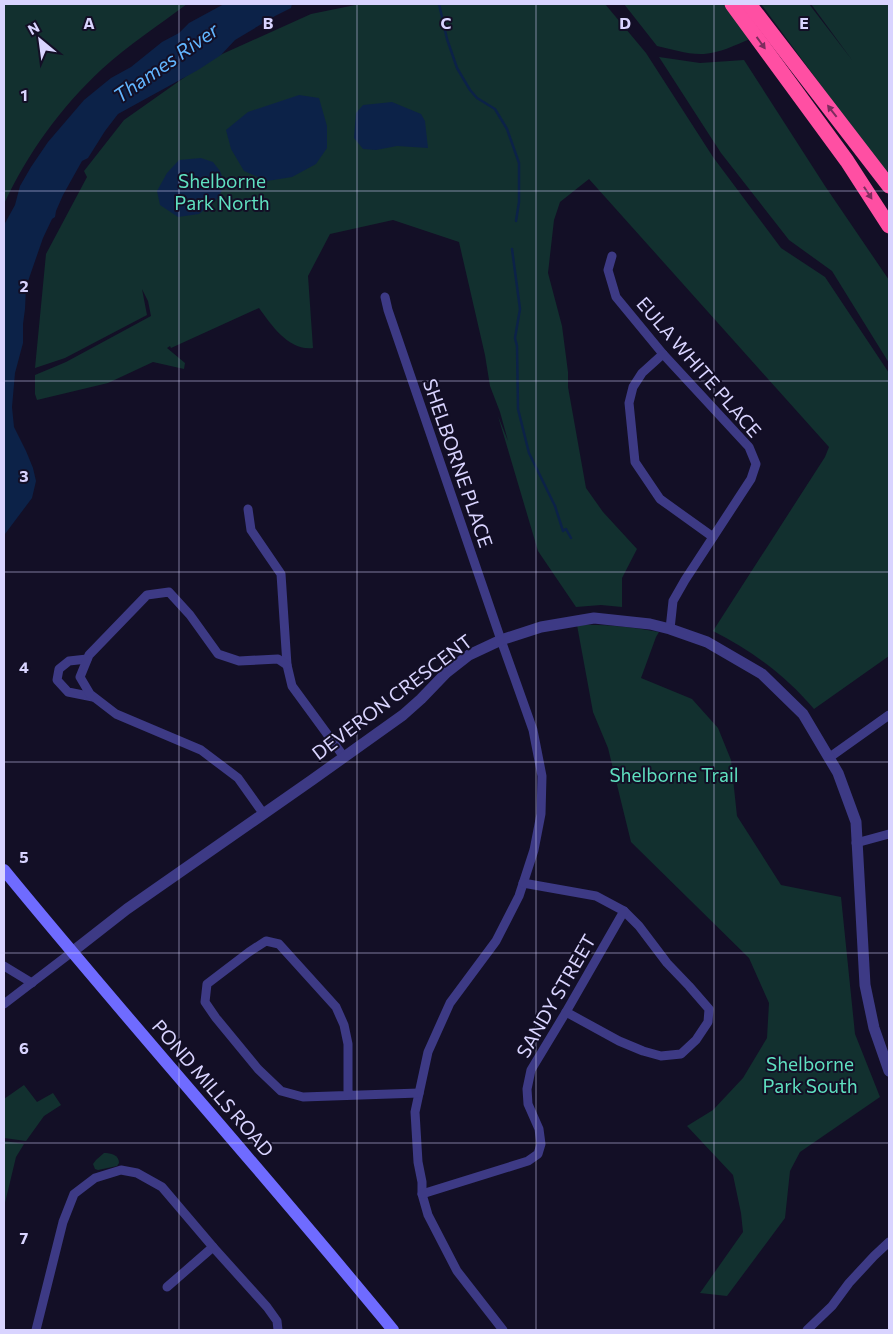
<svg xmlns="http://www.w3.org/2000/svg" width="893" height="1334" viewBox="0 0 893 1334" font-family="Commissioner,sans-serif">
  <style>
    .green { fill: #12302f }
    .water { fill: #0c2248 }
    .lines { fill: none; stroke-linecap: round; stroke-linejoin: round }
    .stream { stroke: #0c2248; stroke-width: 2.5 }
    .minor { stroke: #3d3a85; stroke-width: 9 }
    .tertiary { stroke: #3d3a85; stroke-width: 11 }
    .secondary { stroke: #6f6bff; stroke-width: 12 }
    .motorway { stroke: #ff4fa3; stroke-width: 15 }
    .oneway { fill: #7d2c5e }
    .grid { fill: none; stroke: #d9d4ff; stroke-width: 1; stroke-opacity: 0.55 }
    .labels { text-anchor: middle; stroke-width: 4; stroke-linejoin: round; paint-order: stroke }
    .park-label { font-size: 19px; fill: #5fe0c0; stroke: #130f26 }
    .street-label { font-size: 19px; fill: #d9d4ff; stroke: #130f26 }
    .water-label { font-size: 20px; font-style: italic; fill: #62b6ff; stroke: #130f26 }
    .grid-label { font-size: 16px; text-anchor: middle; font-weight: bold; fill: #d9d4ff; stroke: #130f26; stroke-width: 4; stroke-linejoin: round; paint-order: stroke }
  </style>
  <rect width="100%" height="100%" fill="#130f26"/>
  <g class="green">
    <path d="M4 4H187C159 25 128 45 102 69 61 107 27 154 4 204Z"/>
    <path d="M360 4H605L646 53 713 157 781 248 825 277 889 373V656L814 709C786 676 751 650 713 631L825 457 829 447 589 179 560 202 554 220 548 273 562 326 568 372V387L586 488 603 512 637 549 622 578V607L601 605 576 607 538 551 498 416 508 441 500 412 490 386 485 355 459 242 393 220 330 234 308 276 313 348C289 351 272 326 259 308L171 348 170 346 167 348 185 363 184 369 153 362 108 383 37 400 35 394V375L66 362 151 316 148 301 142 289 147 315 65 358 35 368 46 254 87 177 84 171 124 120 209 60 311 14Z"/>
    <path d="M624 4H723L750 39C736 45 719 53 704 54 688 55 672 49 657 46Z"/>
    <polygon points="761,4 809,4 852,60 811,4 889,4 889,175 837,107"/>
    <polygon points="659,57 700,63 744,60 825,186 889,280 889,363 832,271 789,240 721,153"/>
    <path d="M577 625C605 624 632 627 659 632L656 637 641 678 692 699 718 728 731 760 737 816 781 885 841 897 855 1034 880 1097 800 1152 790 1171 785 1218 727 1296 700 1293 743 1232 741 1213 733 1175 687 1126 713 1110 743 1078 767 1038 769 1003 749 958 631 842 608 748 593 712Z"/>
    <polygon points="24,1085 37,1102 53,1093 61,1105 44,1116 26,1141 4,1138 4,1099"/>
    <polygon points="4,1141 24,1144 16,1157 4,1207"/>
    <path d="M104 1153C111 1153 119 1155 119 1163L117 1166 98 1170 95 1169 93 1164 96 1160Z"/>
  </g>
  <g class="water">
    <polygon points="224,4 292,4 291,8 275,16 235,40 221,55 198,70 118,114 105,131 88,158 82,161 63,195 56,211 55,217 52,219 43,238 26,287 25,309 23,324 23,343 15,373 12,407 14,427 26,451 33,468 36,481 32,498 5,534 4,538 4,225 15,205 20,186 31,167 48,142 84,100 111,78 131,67 162,42 179,33 189,23"/>
    <polygon points="299,95 319,98 327,126 327,148 316,164 292,177 267,181 244,171 231,149 226,130 248,112"/>
    <polygon points="392,102 421,114 425,121 428,148 397,146 376,150 363,149 354,138 356,113 363,105"/>
    <polygon points="201,158 213,162 220,171 225,184 218,198 199,214 178,217 160,205 157,191 167,173 179,160"/>
  </g>
  <g class="lines">
    <g class="stream">
      <polyline points="439,4 447,39 457,68 470,90 477,98 495,109 507,129 519,163 519,202 516,221"/>
      <polyline points="512,249 520,309 515,338 517,346 518,409 529,453 555,506 563,531 566,529 571,538"/>
    </g>
    <g class="minor">
      <polyline points="612,256 608,270 616,297 663,354 749,447 756,464 751,479 685,580 673,601 670,629"/>
      <polyline points="385,297 388,310 501,640 533,730 542,776 541,814 534,850 519,896 496,941 450,1003 428,1052 415,1112 418,1162 422,1182 422,1194 428,1215 457,1271 503,1330"/>
      <polyline points="663,354 642,373 633,387 629,403 635,462 660,499 713,537"/>
      <polyline points="248,509 251,530 281,574 287,665 292,686 344,757"/>
      <polyline points="87,659 69,661 59,669 57,680 68,692 93,697"/>
      <polyline points="830,757 889,715"/>
      <polyline points="263,813 238,778 201,750 116,714 90,694 80,677 89,655 147,595 169,592 190,615 218,654 239,661 278,659 287,665"/>
      <polyline points="856,843 889,834"/>
      <polyline points="523,883 596,896 624,911 639,926 667,963 689,986 709,1009 708,1022 696,1040 681,1054 661,1056 643,1051 619,1041 566,1012"/>
      <polyline points="4,966 32,983"/>
      <polyline points="4,1004 72,952"/>
      <polyline points="348,1095 348,1044 344,1025 336,1007 279,944 266,941 249,952 207,984 205,1002 216,1018 258,1069 281,1091 303,1097 419,1093"/>
      <polyline points="422,1194 528,1161 538,1154 541,1144 539,1129 528,1104 527,1089 531,1070 566,1012 624,911"/>
      <polyline points="167,1287 213,1247"/>
      <polyline points="36,1330 63,1222 74,1194 95,1178 121,1170 137,1173 162,1187 213,1247 267,1307 277,1321 278,1330"/>
      <polyline points="807,1330 832,1306 849,1283 874,1256 889,1242"/>
    </g>
    <polyline class="tertiary" points="72,952 127,909 312,780 403,715 421,699 446,673 469,655 501,640 541,627 594,618 650,624 670,629 707,642 762,674 803,714 838,773 856,822 865,985 874,1028 889,1071"/>
    <path class="secondary" d="M4 870C131 1025 266 1175 393 1330"/>
    <g class="motorway">
      <polyline points="732,4 847,161 889,226"/>
      <polyline points="749,4 889,186"/>
    </g>
  </g>
  <defs><path id="oneway-solid" d="M-6-.8H1V-3.2L6.5 0L1 3.2V.8H-6Z" transform="scale(1.25)"/></defs>
  <g class="oneway">
    <use href="#oneway-solid" transform="translate(761 43) rotate(54)"/>
    <use href="#oneway-solid" transform="translate(832 111) rotate(-128)"/>
    <use href="#oneway-solid" transform="translate(868 193) rotate(57)"/>
  </g>
  <path class="grid" d="M179 4V1330M357 4V1330M536 4V1330M714 4V1330M4 191H889M4 381H889M4 572H889M4 762H889M4 953H889M4 1143H889"/>
  <g class="labels">
    <g class="park-label">
      <text x="222" y="188">Shelborne<tspan x="222" dy="22">Park North</tspan></text>
      <text x="674" y="782">Shelborne Trail</text>
      <text x="810" y="1071">Shelborne<tspan x="810" dy="22">Park South</tspan></text>
    </g>
    <g class="street-label">
      <text transform="translate(699 367) rotate(49)" y="7">EULA WHITE PLACE</text>
      <text transform="translate(458 463) rotate(71)" y="7">SHELBORNE PLACE</text>
      <text transform="translate(392 697) rotate(-37)" y="7">DEVERON CRESCENT</text>
      <text transform="translate(556 996) rotate(-60)" y="7">SANDY STREET</text>
      <text transform="translate(213 1088) rotate(49)" y="7">POND MILLS ROAD</text>
    </g>
    <g class="water-label">
      <text transform="translate(166 63) rotate(-35)" y="7">Thames River</text>
    </g>
  </g>
  <g class="grid-label">
    <text x="89" y="29">A</text>
    <text x="268" y="29">B</text>
    <text x="446" y="29">C</text>
    <text x="625" y="29">D</text>
    <text x="804" y="29">E</text>
    <text x="24" y="101">1</text>
    <text x="24" y="292">2</text>
    <text x="24" y="482">3</text>
    <text x="24" y="673">4</text>
    <text x="24" y="863">5</text>
    <text x="24" y="1054">6</text>
    <text x="24" y="1244">7</text>
  </g>
  <rect width="893" height="1334" fill="none" stroke="#d9d4ff" stroke-width="10"/>
  <g transform="translate(40 40) rotate(331)" stroke="#130f26" stroke-width="4" paint-order="stroke">
  <path d="M0-4L9 19L0 12L-9 19Z" fill="#d9d4ff"/>
  <text y="-8" font-size="14" font-weight="bold" text-anchor="middle" fill="#d9d4ff">N</text>
  </g>
</svg>
